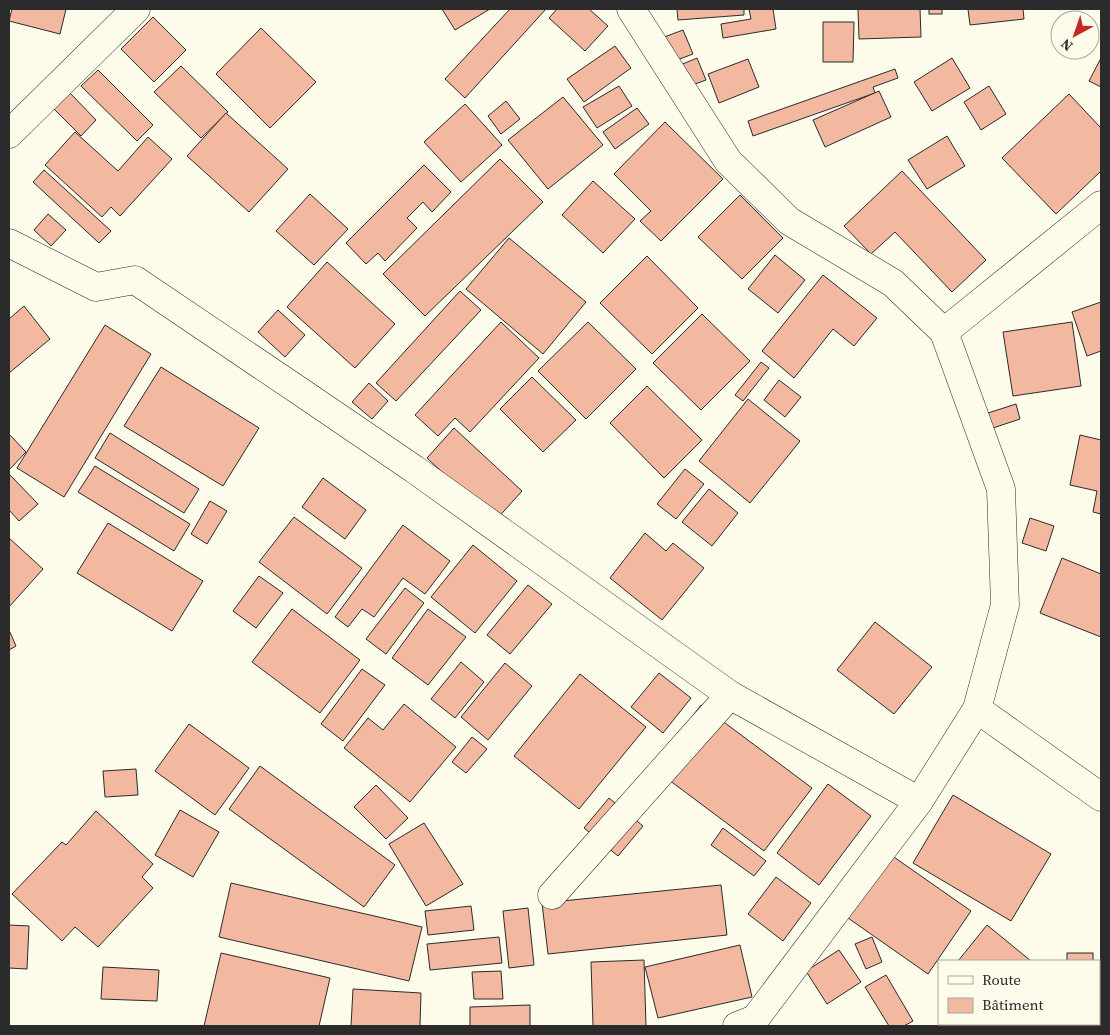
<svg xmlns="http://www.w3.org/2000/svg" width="1110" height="1035" viewBox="0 0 1110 1035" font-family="'Source Serif 4',serif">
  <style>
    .building { fill: #f2b8a0; stroke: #2b2b2b }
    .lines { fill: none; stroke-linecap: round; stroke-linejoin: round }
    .minor-casing { stroke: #2b2b2b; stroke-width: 29 }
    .minor { stroke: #fdfbea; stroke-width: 28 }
  </style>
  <rect width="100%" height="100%" fill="#fdfbea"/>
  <g class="building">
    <polygon points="12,9 66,9 60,34 9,21"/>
    <polygon points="442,9 490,9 455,30"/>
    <polygon points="510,9 546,9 465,98 445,79"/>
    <polygon points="557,9 589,9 608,26 585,51 549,18"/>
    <polygon points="677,9 744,9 744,15 678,20"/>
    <polygon points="749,9 773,9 776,29 723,38 721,24 751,19"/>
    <polygon points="858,9 920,9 921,37 859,39"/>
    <rect x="929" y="9" width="13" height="5"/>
    <polygon points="968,9 1023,9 1024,19 970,25"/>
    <polygon points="153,17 186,50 154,82 121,49"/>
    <polygon points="823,22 854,22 853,62 823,62"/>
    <polygon points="261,28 316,82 270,128 216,74"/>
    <polygon points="683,30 693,54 669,63 659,39"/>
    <polygon points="615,46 631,68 584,102 567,79"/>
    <polygon points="697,58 706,80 687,87 678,66"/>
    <polygon points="952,58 970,88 932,111 914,82"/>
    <polygon points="1101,58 1101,87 1089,81"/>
    <polygon points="748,59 759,87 719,103 708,74"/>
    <polygon points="181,66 228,112 201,138 154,92"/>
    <polygon points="895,69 898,78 873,87 875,93 753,136 748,121"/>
    <polygon points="98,70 153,125 137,141 81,86"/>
    <polygon points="619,86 632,106 597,128 583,107"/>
    <polygon points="989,86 1006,114 981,130 964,102"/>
    <polygon points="879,91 891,117 825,147 813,120"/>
    <polygon points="70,93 96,120 81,136 54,109"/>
    <polygon points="1069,94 1101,128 1101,171 1056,214 1002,158"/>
    <polygon points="563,97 603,145 548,189 508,140"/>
    <polygon points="506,101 520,119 501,134 488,116"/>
    <polygon points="465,104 502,145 461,182 424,142"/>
    <polygon points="637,108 649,124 615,149 603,132"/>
    <polygon points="226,113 288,169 249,212 187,156"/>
    <polygon points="665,122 723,179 661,241 640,221 651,211 614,174"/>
    <polygon points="75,132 118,171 148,137 172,159 120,216 111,207 102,217 45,165"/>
    <polygon points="947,136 965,166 927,189 908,160"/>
    <polygon points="500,159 543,202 425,316 383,274"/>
    <polygon points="424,165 451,192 432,212 423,202 407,218 417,228 385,261 378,253 366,264 346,243"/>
    <polygon points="44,170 111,231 99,243 33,182"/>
    <polygon points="902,171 986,260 952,292 895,232 871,254 844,226"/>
    <polygon points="593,181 635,219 603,253 562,215"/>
    <polygon points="310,194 348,229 314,265 276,231"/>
    <polygon points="740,195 783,238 742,279 698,237"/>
    <polygon points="48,214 66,230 51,246 34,230"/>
    <polygon points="509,238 586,302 543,354 466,289"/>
    <polygon points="775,255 805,280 778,313 748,289"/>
    <polygon points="647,256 698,308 652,354 600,303"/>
    <polygon points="327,262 395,324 355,368 287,307"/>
    <polygon points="823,275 877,318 854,346 833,329 794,378 762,351"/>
    <polygon points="460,291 481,310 396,401 376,383"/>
    <polygon points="1101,302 1101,351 1087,356 1072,312"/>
    <polygon points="24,306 50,339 9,373 9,319"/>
    <polygon points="278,310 305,335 285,357 258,332"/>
    <polygon points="702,314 750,361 701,410 653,363"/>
    <polygon points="501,322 539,358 470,432 455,418 438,436 415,415"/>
    <polygon points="588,322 636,369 586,419 538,371"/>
    <polygon points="1072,322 1081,386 1013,396 1003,332"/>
    <polygon points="105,325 151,354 64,497 17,468"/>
    <polygon points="761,362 769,368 743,401 735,395"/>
    <polygon points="161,367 259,428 223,486 124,426"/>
    <polygon points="532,377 576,420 543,452 500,409"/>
    <polygon points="779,380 801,397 785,417 764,400"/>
    <polygon points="369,383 388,401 372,419 352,402"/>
    <polygon points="647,386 702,440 664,478 610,423"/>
    <polygon points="748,399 800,441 750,503 699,461"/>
    <polygon points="1016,404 1020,419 990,429 985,414"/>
    <polygon points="454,428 522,491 495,521 427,458"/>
    <polygon points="110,433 199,489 184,513 95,458"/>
    <polygon points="9,434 26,452 9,470"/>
    <polygon points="1080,435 1101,440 1101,514 1093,512 1097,491 1070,485"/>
    <polygon points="95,466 190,524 174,551 78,492"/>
    <polygon points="685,469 704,484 676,519 657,504"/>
    <polygon points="10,475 38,504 19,521 9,510 9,476"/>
    <polygon points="323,478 366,510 345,539 302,507"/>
    <polygon points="709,489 738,513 712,546 682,522"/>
    <polygon points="210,501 227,511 207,544 191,534"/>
    <polygon points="294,517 362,568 327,614 259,562"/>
    <polygon points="1030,518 1054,526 1046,551 1022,543"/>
    <polygon points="108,523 203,581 172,631 77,573"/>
    <polygon points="403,525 450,561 425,594 403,578 374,617 362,609 348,627 335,617"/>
    <polygon points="645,533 666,551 673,543 704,568 662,620 610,578"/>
    <polygon points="9,538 43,569 9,607"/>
    <polygon points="473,545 517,581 475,633 431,597"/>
    <polygon points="1062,558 1101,574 1101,637 1040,613"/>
    <polygon points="259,576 283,593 256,628 233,611"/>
    <polygon points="528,585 552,604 510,654 487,635"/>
    <polygon points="405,588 424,603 386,654 366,639"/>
    <polygon points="292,609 360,660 320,713 252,662"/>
    <polygon points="428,609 466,637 428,685 392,658"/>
    <polygon points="875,622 932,667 894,714 837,670"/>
    <polygon points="9,630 16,646 9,650"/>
    <polygon points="461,662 484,682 455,718 431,699"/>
    <polygon points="505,663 532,686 488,740 461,717"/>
    <polygon points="362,669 385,685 343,741 321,724"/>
    <polygon points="659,673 691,698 663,733 631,707"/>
    <polygon points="580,674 646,727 579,809 514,756"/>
    <polygon points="404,704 456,747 410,802 344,748 368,718 383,730"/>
    <polygon points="701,705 812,788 764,851 653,768"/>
    <polygon points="189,724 249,768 215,815 155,771"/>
    <polygon points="472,737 487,749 466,773 452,762"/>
    <polygon points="260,766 395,865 364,907 229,809"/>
    <polygon points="136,769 138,795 105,797 103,771"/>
    <polygon points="828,784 871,816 819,885 777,853"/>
    <polygon points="376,785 408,818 386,839 354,807"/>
    <polygon points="953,795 1051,854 1011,921 913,863"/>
    <polygon points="609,798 643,826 618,856 584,828"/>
    <polygon points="180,810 219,832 193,877 155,855"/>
    <polygon points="96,811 153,864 142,877 153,888 98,947 75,927 62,941 12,894 62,842 66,845"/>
    <polygon points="424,823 463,884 426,906 389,844"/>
    <polygon points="723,828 766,861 754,876 711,845"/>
    <polygon points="891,855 971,911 928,974 848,918"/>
    <polygon points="776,877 811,903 783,941 748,914"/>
    <polygon points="231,883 422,927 409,981 219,937"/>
    <polygon points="721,885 727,935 548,954 542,903"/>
    <polygon points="471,906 474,930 428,935 425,911"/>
    <polygon points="528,908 534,965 509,968 503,911"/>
    <polygon points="9,925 29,926 27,969 9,968"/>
    <polygon points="987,925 1031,961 958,961"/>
    <polygon points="499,937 502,963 430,970 427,944"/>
    <polygon points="872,937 882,962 866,969 855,944"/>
    <polygon points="740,945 752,997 658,1018 645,967"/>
    <polygon points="839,950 861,982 827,1004 806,971"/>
    <polygon points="221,953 330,978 319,1026 204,1026"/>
    <rect x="1067" y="953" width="26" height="8"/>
    <polygon points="644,960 646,1026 593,1026 591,962"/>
    <polygon points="103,967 159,970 157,1001 101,999"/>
    <polygon points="501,971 503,999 474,999 472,972"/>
    <polygon points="886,975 913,1021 904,1026 889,1026 865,987"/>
    <polygon points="353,989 421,993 420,1026 351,1026"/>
    <polygon points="1099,998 1101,998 1101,1026 1073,1026 1072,1024 1099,1024"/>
    <polygon points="530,1005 530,1026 470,1026 470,1007"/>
    <polygon points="949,1024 1012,1024 1007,1026 944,1026"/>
    <polygon points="1032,1024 1063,1024 1065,1026 1028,1026"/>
  </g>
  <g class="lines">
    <g class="minor-casing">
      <g id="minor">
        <polyline points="631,9 728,161 789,221 893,283 944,332 1001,489 1005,605 977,709 919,801 755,1019 737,1026"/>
        <polyline points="9,134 136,9"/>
        <polyline points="9,243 96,287 135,280 301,392 414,469 730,695 919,801"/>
        <polyline points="944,332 1101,205"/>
        <polyline points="977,709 1101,797"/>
        <polyline points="552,895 730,695"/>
      </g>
    </g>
    <use href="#minor" class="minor"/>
  </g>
  <rect width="1110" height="1035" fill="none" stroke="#2b2b2b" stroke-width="20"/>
  <rect x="938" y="960" width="162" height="65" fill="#fdfbea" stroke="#a9a89e"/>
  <rect x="948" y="976" width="25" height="8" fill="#fdfbea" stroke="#a9a89e"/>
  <text x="982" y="985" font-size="15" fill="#2b2b2b">Route</text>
  <rect x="948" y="998" width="25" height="15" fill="#f2b8a0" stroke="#a9a89e"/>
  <text x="982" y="1010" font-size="15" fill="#2b2b2b">Bâtiment</text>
  <g transform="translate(1075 35) rotate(220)"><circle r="24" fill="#fdfbea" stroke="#a9a89e"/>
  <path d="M0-4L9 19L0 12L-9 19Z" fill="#c62828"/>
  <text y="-8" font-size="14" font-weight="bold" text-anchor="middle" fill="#2b2b2b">N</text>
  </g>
</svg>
